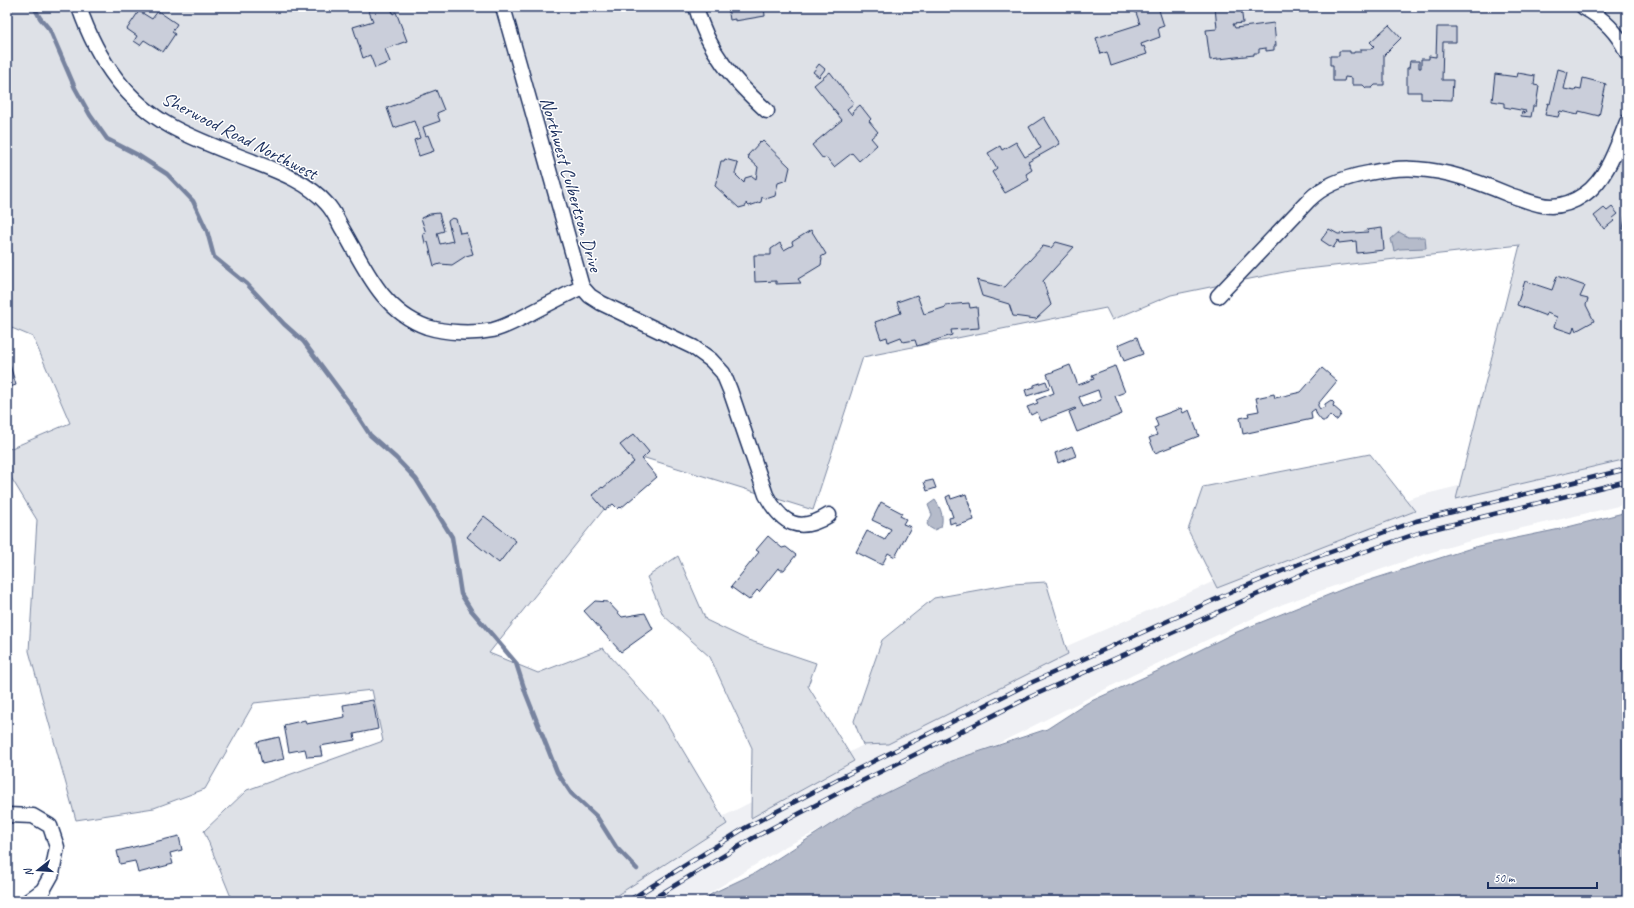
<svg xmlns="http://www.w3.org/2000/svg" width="1634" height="908" viewBox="0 0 1634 908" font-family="Caveat,sans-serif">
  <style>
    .built { fill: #eff0f4 }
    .green { fill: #dee1e7; stroke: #7c88a2 }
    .water { fill: #b5bbca; stroke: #77839f }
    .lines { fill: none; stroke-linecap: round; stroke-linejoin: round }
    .stream { stroke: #77839f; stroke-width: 4.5 }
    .building { fill: #caceda; stroke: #1b2f5e; fill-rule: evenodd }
    .street-casing { stroke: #1b2f5e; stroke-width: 17 }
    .street { stroke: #fff; stroke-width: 14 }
    .rail-casing { stroke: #1b2f5e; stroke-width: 4.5 }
    .rail { stroke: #fff; stroke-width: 3; stroke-dasharray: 9; stroke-linecap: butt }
    .labels { text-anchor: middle; stroke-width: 3; stroke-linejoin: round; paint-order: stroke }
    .street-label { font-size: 19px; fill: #1b2f5e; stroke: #fff }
  </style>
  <rect width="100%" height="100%" fill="#fff"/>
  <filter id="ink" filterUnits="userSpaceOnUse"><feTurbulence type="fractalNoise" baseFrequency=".025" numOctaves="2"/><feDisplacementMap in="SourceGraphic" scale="8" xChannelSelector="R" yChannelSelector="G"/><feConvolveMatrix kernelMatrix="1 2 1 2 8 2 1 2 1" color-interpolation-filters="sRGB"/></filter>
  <g filter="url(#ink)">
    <polygon class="built" points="1627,444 1627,504 1487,536 1425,554 1283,604 1131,676 933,777 784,847 697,901 581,901 716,820 1001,675 1186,594 1260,560 1356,519 1414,497"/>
    <g class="green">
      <polygon points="7,7 1627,7 1627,459 1456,499 1520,245 1289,271 1171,295 1112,320 1106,308 863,357 813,510 645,458 489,653 538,673 603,648 660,712 727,824 608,901 231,901 231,897 204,831 247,790 383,741 372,690 254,703 205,789 154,808 76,820 29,651 37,520 7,471 7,450 70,423 33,337 7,326"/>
      <polygon points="1370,454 1415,511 1217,588 1188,530 1203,487"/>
      <polygon points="678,556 706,620 748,640 816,663 808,686 854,761 751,818 752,748 710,657 663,615 647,577"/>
      <polygon points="1046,582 1068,654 888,744 863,745 854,721 882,640 934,598 1012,584"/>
    </g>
    <g class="water">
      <polygon points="1399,232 1408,237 1425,237 1426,248 1399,249 1394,251 1391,239"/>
      <path d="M935 500C941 508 944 517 941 527L934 530 929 527 927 524 932 515 928 505Z"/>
      <polygon points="1627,512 1627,901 702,901 713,893 755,873 856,808 951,761 1047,729 1087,703 1160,670 1232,634 1348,587 1478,546 1560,529"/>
    </g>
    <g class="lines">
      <polyline class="stream" points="34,7 40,18 50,30 75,88 90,115 107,139 136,154 167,174 193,201 207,231 214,257 247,284 284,324 303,341 350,404 370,435 396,458 416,479 452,537 461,594 471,610 516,663 526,694 557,772 571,793 597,817 616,847 637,869"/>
    </g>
    <g class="building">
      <polygon points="367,7 391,7 393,14 396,12 407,41 385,49 390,62 375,68 370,55 363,58 353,27 373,21"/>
      <polygon points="728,7 764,7 765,16 735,21 735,19 730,20"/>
      <polygon points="1134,7 1158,7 1164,26 1158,28 1160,37 1141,44 1142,47 1144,46 1147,54 1111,66 1107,52 1101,54 1096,38 1140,24"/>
      <polygon points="1215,7 1241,7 1243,23 1233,24 1235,28 1274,23 1276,46 1274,46 1274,50 1266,51 1266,48 1259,49 1259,53 1254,53 1254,55 1210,60 1206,30 1217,29"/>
      <polygon points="139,11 152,19 158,11 177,24 172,32 175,34 163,52 144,40 140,45 134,41 137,36 127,29"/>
      <polygon points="1389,25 1401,38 1384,55 1384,85 1375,85 1372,88 1366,88 1363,85 1352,85 1352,78 1345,77 1344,81 1333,81 1333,65 1330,65 1330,56 1339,56 1339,51 1350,51 1350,53 1354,53 1354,52 1361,52 1361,49 1371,49 1374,46 1370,42"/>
      <polygon points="1437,27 1456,27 1456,42 1443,42 1442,80 1453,80 1452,100 1421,99 1421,92 1407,92 1407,68 1409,68 1410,61 1419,61 1419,68 1421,68 1421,59 1429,59 1429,56 1436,57"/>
      <polygon points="819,64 825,69 819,77 813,72"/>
      <polygon points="1558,69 1568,72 1564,89 1575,91 1576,88 1581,89 1583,78 1606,84 1599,116 1579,111 1578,115 1560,111 1558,117 1545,115 1548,103 1550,104"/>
      <polygon points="830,72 854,103 847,109 852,115 853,114 852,112 860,105 871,119 869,121 878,132 871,138 877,145 859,161 852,153 834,167 826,157 823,159 812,145 842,120 814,85"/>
      <polygon points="1518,73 1535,76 1534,85 1539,86 1536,106 1533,106 1531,117 1521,116 1522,112 1525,113 1526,111 1504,107 1504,103 1492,101 1495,74 1517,77"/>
      <polygon points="436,90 444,110 437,113 440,121 423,127 426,136 428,135 434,151 419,156 414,140 420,138 414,121 394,128 387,108"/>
      <polygon points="1044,117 1060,144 1028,162 1032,170 1026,174 1029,180 1005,193 992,172 997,168 988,153 1000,146 1002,150 1016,142 1025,157 1041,148 1029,127"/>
      <polygon points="763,141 790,167 787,180 778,183 775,196 766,199 762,197 761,202 749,206 746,203 746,206 739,208 715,186 721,161 724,161 725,159 736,162 736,163 738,164 735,174 744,183 745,178 752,176 756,179 758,167 748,158 749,157 748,155 760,142 761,143"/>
      <polygon points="1612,207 1618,214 1612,219 1614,221 1604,229 1594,216 1604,208 1607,211"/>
      <polygon points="1627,207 1627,230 1623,229"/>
      <polygon points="439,213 444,231 437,233 440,244 453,241 448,221 452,218 456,219 460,233 466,232 473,254 466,256 452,265 440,264 434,266 428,242 425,243 423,234 426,233 421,218 430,214"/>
      <polygon points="1382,228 1384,250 1357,253 1356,241 1339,243 1338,240 1333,248 1321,240 1329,229 1338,234 1368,232 1367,230"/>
      <polygon points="811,230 826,254 821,257 822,259 821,265 798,279 801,283 776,284 776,281 755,282 754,255 771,255 771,249 780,243 784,250 793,245 792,242"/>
      <polygon points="1056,242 1074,247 1043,281 1051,305 1036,319 1013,316 1009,304 982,296 977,280 1005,287 1043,246 1051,248"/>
      <polygon points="1557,276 1585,286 1580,297 1588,299 1586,305 1594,321 1576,331 1574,326 1572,333 1554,327 1557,317 1547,313 1546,316 1517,305 1525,281 1552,290"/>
      <polygon points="917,295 924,314 946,307 945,305 969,303 970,308 977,307 979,328 951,330 952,335 917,346 915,340 903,342 901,337 888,342 887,337 881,339 875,322 901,313 897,302"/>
      <polygon points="1137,337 1143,354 1124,361 1118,345"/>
      <polygon points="10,365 16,385 7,388 7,366"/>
      <path d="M1070 365 1078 385 1094 379 1092 375 1115 366 1125 392 1115 396 1122 414 1077 432 1069 412 1076 409 1075 408 1041 421 1037 412 1031 415 1027 407 1038 403 1036 400 1054 393 1047 374ZM1098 390 1101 400 1083 407 1079 397Z"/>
      <polygon points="1322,368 1337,381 1318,404 1318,406 1320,409 1325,407 1325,404 1331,400 1334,403 1333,406 1341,413 1341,415 1337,420 1335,420 1330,415 1326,421 1322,421 1317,415 1315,409 1311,412 1312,419 1243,434 1240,418 1249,416 1248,413 1259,411 1256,398 1274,394 1275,398 1301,392"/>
      <polygon points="1046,381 1049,389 1027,396 1025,390 1034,387 1034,385"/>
      <polygon points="1181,408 1183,413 1189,410 1199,436 1155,453 1149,438 1157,435 1154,428 1158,426 1155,418"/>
      <polygon points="634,434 649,452 642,459 657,477 621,508 620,507 618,509 613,504 605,510 592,495 602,487 603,488 634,462 620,445"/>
      <polygon points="1072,446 1076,456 1058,463 1055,453"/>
      <polygon points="933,480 936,488 927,491 924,482"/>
      <polygon points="966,494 974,520 956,526 955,522 950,524 949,518 953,517 946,497 950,495 951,499"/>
      <polygon points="881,502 902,513 900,516 906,519 903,524 911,527 895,557 888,553 882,565 856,552 867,531 885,540 891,529 872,520"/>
      <polygon points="484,516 516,541 499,563 467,537"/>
      <polygon points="768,536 782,548 786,547 796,555 784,570 781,570 778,568 759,592 757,590 749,600 731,587 759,552 756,550"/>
      <polygon points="595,601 608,602 622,617 645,613 653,629 621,652 584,611"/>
      <polygon points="373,700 378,729 354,734 355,740 320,746 322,756 307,757 305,749 289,752 284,725 305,720 306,724 345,717 343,705"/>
      <polygon points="279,737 284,759 262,764 257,742"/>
      <polygon points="179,836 182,850 170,853 173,864 138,873 135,861 120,864 117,851"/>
    </g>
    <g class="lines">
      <g class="street-casing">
        <g id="street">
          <path d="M79 7C96 57 125 101 172 127 198 141 226 151 254 162 280 172 309 183 327 204 334 211 338 222 343 230 365 268 382 311 427 327 446 333 473 334 493 330 505 327 518 320 529 314 546 305 564 296 582 287"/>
          <path d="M503 7 582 287 590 296 601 303 693 347 711 360 723 373 730 390 766 495C782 524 799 534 829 515"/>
          <path d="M696 7C708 52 733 80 767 111"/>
          <path d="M1583 7C1603 18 1618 32 1627 53"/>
          <path d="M1218 296 1309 200C1325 184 1346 177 1369 173 1399 167 1419 167 1450 174 1470 179 1491 187 1510 195 1523 199 1537 206 1551 206 1563 206 1575 201 1585 194 1607 179 1617 146 1627 122"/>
          <polyline points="7,815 33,816 50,826 57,847 52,874 43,890 28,901"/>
        </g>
      </g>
      <use href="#street" class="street"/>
      <g class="rail-casing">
        <g id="rail">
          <polyline points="628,901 745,828 838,779 1026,685 1234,591 1306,561 1416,521 1627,469"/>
          <polyline points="649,901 753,838 846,789 1030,697 1309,571 1421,532 1627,481"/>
        </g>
      </g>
      <use href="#rail" class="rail"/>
    </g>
  </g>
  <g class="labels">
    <g class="street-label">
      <text transform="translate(240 135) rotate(27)" y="7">Sherwood Road Northwest</text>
      <text transform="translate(572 184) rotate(74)" y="7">Northwest Culbertson Drive</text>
    </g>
  </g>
  <rect width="1634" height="908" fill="none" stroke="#fff" stroke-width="24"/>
  <rect x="12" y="12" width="1610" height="884" fill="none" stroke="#1b2f5e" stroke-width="1.5" filter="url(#ink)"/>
  <g transform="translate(38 870) rotate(253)" stroke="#ffffff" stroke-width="3" paint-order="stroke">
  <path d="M0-3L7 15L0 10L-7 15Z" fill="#1b2f5e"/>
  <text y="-6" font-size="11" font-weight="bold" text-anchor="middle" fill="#1b2f5e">N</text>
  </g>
  <path d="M1488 882v6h109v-6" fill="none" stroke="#1b2f5e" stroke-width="2"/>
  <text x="1494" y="882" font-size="12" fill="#1b2f5e" stroke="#ffffff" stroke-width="3" paint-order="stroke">50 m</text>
</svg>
